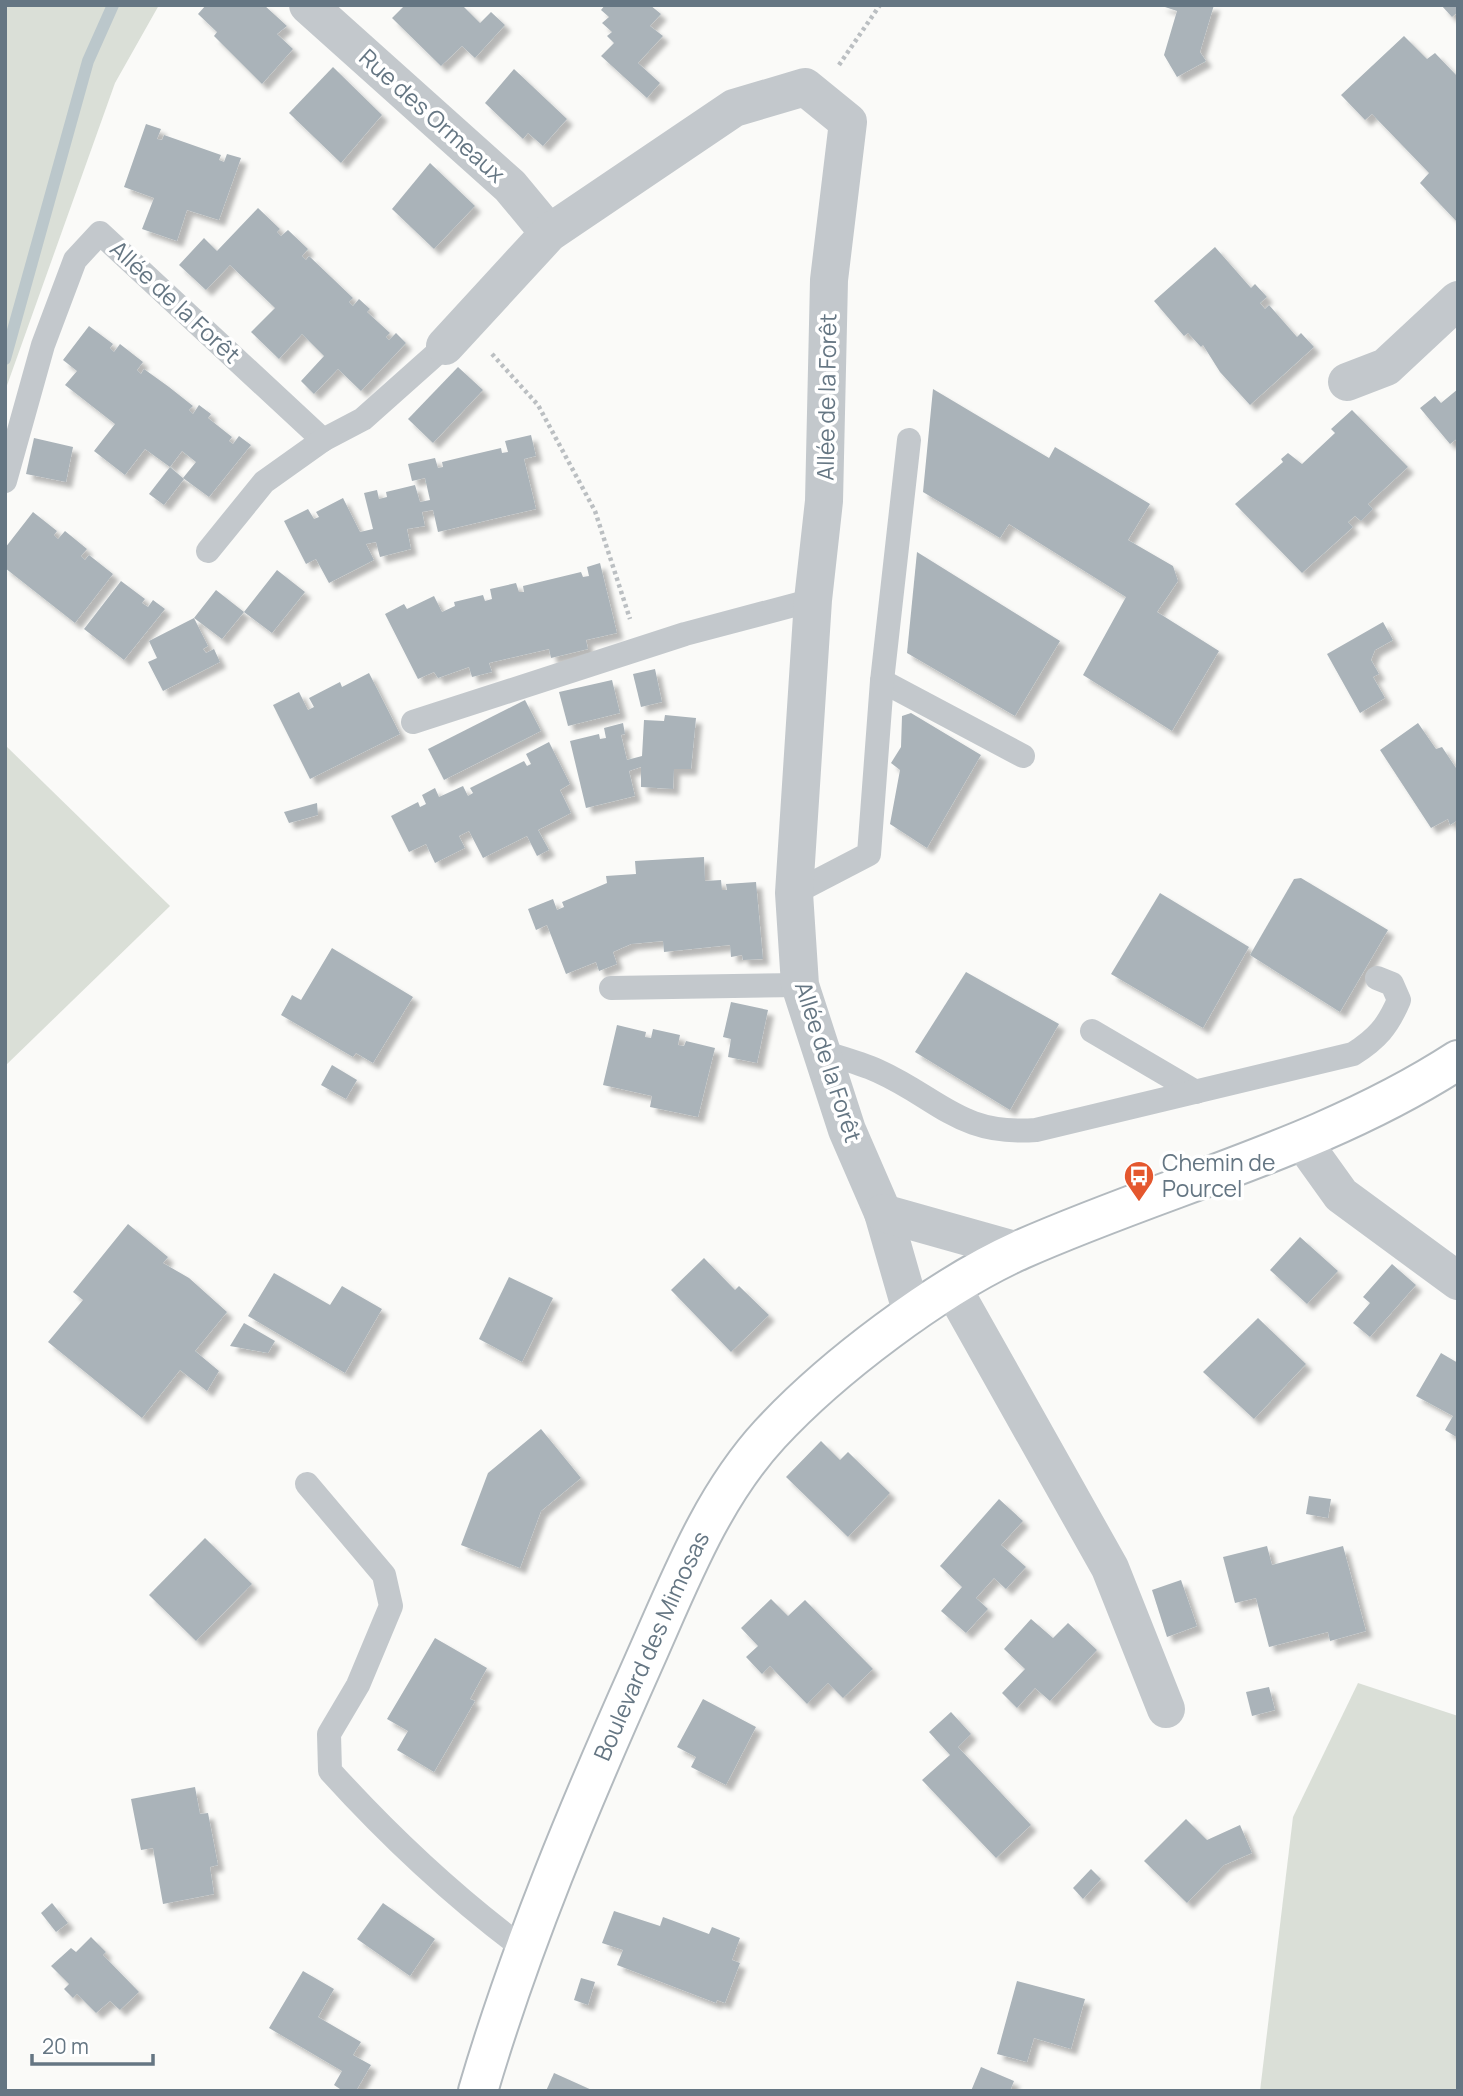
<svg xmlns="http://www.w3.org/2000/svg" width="1463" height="2096" viewBox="0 0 1463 2096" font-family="Manrope,sans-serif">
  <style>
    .green { fill: #dadfd7 }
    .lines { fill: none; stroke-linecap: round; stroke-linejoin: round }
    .stream { stroke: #bbc7cb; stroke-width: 12 }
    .building { fill: #aab3b9; filter: url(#shadow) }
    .secondary-casing { stroke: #b3babf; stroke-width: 42 }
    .path { stroke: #bbbfc2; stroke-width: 4.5; stroke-dasharray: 3.5 3.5; stroke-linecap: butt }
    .service { stroke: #c3c8cc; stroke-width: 24 }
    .minor { stroke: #c3c8cc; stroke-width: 38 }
    .secondary { stroke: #fff; stroke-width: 38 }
    .labels { text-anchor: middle; stroke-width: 7; stroke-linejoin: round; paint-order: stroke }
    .street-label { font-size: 23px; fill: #657683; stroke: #fff }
    .poi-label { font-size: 23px; fill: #657683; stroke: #fff; text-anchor: start }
  </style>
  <defs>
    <filter id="shadow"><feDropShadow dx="6" dy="6" stdDeviation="2" flood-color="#0004"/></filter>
  </defs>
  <rect width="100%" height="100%" fill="#fafaf8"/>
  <g class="green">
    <polygon points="5,5 159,5 115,83 5,391"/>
    <polygon points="5,745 170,906 5,1066"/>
    <polygon points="1358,1683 1458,1716 1458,2091 1260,2091 1293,1817"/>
  </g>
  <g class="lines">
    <polyline class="stream" points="5,359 88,61 113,5"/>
  </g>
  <g class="building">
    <polygon points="206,5 264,5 287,26 277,34 293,49 262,84 214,36 217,32 198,14"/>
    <polygon points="405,5 462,5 480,23 491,12 505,25 475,58 462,46 441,66 392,18"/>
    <polygon points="605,5 650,5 661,14 650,26 663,36 638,63 660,83 647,98 601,56 614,43 607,36 612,32 602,23 609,17 601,10"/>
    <polygon points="1159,5 1214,5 1200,52 1206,61 1177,77 1164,55 1177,11"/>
    <polygon points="1441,5 1458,5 1458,12 1452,17"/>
    <polygon points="1404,36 1427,59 1435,53 1458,77 1458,223 1420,183 1429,173 1372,114 1365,120 1341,95"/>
    <polygon points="333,67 382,115 341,163 289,113"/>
    <polygon points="514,69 567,119 543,146 528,133 523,139 485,103"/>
    <polygon points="146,124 161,129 157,139 162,140 164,135 221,155 219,160 224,162 227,154 241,158 219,220 187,210 177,241 142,229 154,198 124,187"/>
    <polygon points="430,163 475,206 434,249 392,209"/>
    <polygon points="258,208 280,229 277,232 281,236 288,230 308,249 302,256 306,260 309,256 353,298 349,302 353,306 359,299 370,309 367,312 390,333 386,337 389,340 396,333 406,343 361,391 338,369 314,394 301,381 324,356 302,334 279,359 251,332 275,308 230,265 206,290 179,265 204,238 217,251"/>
    <polygon points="1215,247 1251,288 1255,284 1267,297 1260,303 1265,309 1269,305 1297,337 1301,333 1314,347 1250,405 1220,372 1203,345 1201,347 1188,333 1184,336 1154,301"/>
    <polygon points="89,326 113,344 110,348 114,352 120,344 143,362 137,370 141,374 144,369 169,387 193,406 189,410 193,414 199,405 211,414 208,418 232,437 229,441 233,444 239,436 251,445 209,497 183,478 196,462 182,451 170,467 145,449 125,475 94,451 115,424 65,385 77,371 63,360"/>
    <polygon points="458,367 483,390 433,443 408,419"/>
    <polygon points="933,389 1049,458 1055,447 1150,504 1128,540 1173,566 1178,581 1157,612 1219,651 1172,731 1083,675 1126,597 1009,524 1000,538 923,492"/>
    <polygon points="1458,389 1458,438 1450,444 1420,408 1435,396 1441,403"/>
    <polygon points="1352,410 1408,467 1368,504 1373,509 1361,521 1355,516 1348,522 1353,527 1302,573 1235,504 1283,462 1281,459 1288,453 1302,464 1335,433 1331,429"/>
    <polygon points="531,435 536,456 524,459 536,509 438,532 433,510 422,512 425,526 407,529 411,549 380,557 376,542 366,544 374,560 329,583 316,559 306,564 284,521 308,509 314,519 319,517 316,512 343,498 360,532 373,529 364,493 377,490 379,499 387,497 386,492 415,485 420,502 430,500 425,478 412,481 408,464 435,458 438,468 443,467 442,462 471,455 501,448 502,453 508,452 505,441"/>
    <polygon points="34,438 73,447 66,482 26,474"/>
    <polygon points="170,467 184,479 164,505 149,494"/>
    <polygon points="33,512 57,531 54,535 58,539 65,531 87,549 81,556 85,560 89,555 113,574 75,623 5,568 5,548"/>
    <polygon points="917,552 1060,641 1015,716 907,653"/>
    <polygon points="600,563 617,633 586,640 588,649 551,658 549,649 489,663 492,672 472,677 469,667 438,678 434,672 418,679 385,614 404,604 407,609 434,596 442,612 455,606 454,602 483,595 485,601 492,599 490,589 516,583 519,592 524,592 523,586 581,572 583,577 589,576 587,567"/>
    <polygon points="277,570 305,592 272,633 244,612 222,639 194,618 216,590 244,612"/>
    <polygon points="121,581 145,599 142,603 148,607 153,600 165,609 124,660 84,629"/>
    <polygon points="194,618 208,646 203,649 206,653 214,649 220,662 163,691 148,662 157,658 149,641"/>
    <polygon points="1383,622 1393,640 1375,650 1371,660 1379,674 1373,677 1385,698 1360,713 1327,654"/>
    <polygon points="655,669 662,702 641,707 633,674"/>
    <polygon points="369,673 400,734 310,779 273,705 299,692 308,710 314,707 309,698 340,682 342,687"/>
    <polygon points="612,680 620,713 568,726 559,692"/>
    <polygon points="525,700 541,731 444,780 428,749"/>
    <polygon points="911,713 981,755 927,848 890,824 900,770 891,763 901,747 902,716"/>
    <polygon points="665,715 696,718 691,769 674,769 673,789 641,787 641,767 629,771 635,796 586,808 570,741 599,734 600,739 606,738 604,728 623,723 625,734 621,735 627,760 642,756 644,720 664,721"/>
    <polygon points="1418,723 1436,749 1442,747 1458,771 1458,820 1450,825 1448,819 1431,828 1380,750"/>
    <polygon points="549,742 570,784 560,790 571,813 538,830 549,850 537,856 527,836 483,858 469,831 459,836 465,848 435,863 426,844 409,852 391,816 418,802 420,807 426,804 422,795 435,788 439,797 463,786 468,796 473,793 470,788 524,761 527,766 531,764 526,754"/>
    <polygon points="317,803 318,815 304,819 289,823 284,812"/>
    <polygon points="704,857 705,881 721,880 722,890 727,890 726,884 756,882 763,959 743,960 742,955 731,957 730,945 664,952 663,941 631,944 613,952 617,964 599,971 596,962 566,974 547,925 536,930 528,909 553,899 557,910 564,907 562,902 607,883 606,876 636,874 635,861"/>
    <polygon points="1301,878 1388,930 1340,1012 1250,955 1294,879"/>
    <polygon points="1160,893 1249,947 1203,1028 1111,974"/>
    <polygon points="332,948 413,997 373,1063 356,1053 353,1057 281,1015 292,995 301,1000"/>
    <polygon points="966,972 1059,1024 1010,1110 915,1052"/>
    <polygon points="731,1002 768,1010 757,1063 728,1057 731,1039 723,1037"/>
    <polygon points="617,1025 646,1032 645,1037 651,1038 653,1029 680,1035 678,1045 684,1046 686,1041 715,1048 698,1117 650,1107 652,1096 603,1085"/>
    <polygon points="332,1065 357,1080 346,1099 321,1085"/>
    <polygon points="128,1224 168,1257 163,1263 189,1278 227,1312 195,1351 219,1371 207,1391 180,1370 142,1418 48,1342 83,1300 73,1292"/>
    <polygon points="1300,1237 1338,1271 1307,1304 1270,1270"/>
    <polygon points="704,1258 735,1290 739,1286 769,1315 731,1352 671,1290"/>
    <polygon points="1392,1264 1416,1285 1370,1337 1353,1323 1370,1303 1363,1297"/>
    <polygon points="274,1273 330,1305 342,1286 382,1309 345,1373 248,1316"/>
    <polygon points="509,1277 553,1298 522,1362 479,1339"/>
    <polygon points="1258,1318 1306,1364 1254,1419 1203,1372"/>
    <polygon points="244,1323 275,1341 268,1353 230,1346"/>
    <polygon points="1441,1353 1458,1363 1458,1438 1445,1430 1453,1416 1416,1396"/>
    <polygon points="541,1429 581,1478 541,1511 520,1568 461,1545 488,1473"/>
    <polygon points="821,1441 840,1460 848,1452 890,1493 848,1537 786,1477"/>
    <polygon points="1309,1496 1331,1499 1328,1518 1306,1514"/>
    <polygon points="999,1499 1023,1521 1001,1545 1026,1567 1006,1589 994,1578 976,1598 988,1609 966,1633 941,1611 962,1587 940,1566"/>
    <polygon points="205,1538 252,1584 196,1641 149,1595"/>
    <polygon points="1267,1546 1272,1565 1343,1546 1366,1631 1330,1641 1328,1632 1269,1647 1256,1598 1235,1603 1223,1557"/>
    <polygon points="1181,1580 1197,1626 1167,1637 1152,1590"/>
    <polygon points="771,1599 788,1616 805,1600 873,1669 843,1698 828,1683 807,1704 770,1666 762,1674 746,1657 758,1646 741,1628"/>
    <polygon points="1031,1619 1053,1638 1068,1623 1097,1650 1050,1701 1035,1688 1017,1708 1002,1693 1025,1669 1004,1649"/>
    <polygon points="435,1638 487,1668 470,1699 475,1701 434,1772 397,1750 408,1731 387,1719"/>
    <polygon points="1269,1687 1275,1710 1252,1716 1246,1692"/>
    <polygon points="703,1699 756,1727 726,1785 691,1767 696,1757 677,1747"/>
    <polygon points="951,1712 971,1734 958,1747 1031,1825 996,1858 922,1780 950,1755 929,1732"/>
    <polygon points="195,1787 200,1814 208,1813 218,1865 210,1867 214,1894 163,1904 153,1848 141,1850 131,1799"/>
    <polygon points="1186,1819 1207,1840 1240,1825 1252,1853 1224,1865 1187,1903 1144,1861"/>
    <polygon points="1091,1869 1101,1879 1083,1899 1073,1888"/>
    <polygon points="52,1903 68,1923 56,1932 41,1913"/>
    <polygon points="383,1903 435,1939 410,1976 357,1939"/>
    <polygon points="614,1911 660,1926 663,1917 709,1934 712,1927 740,1938 732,1960 740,1963 725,2003 717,2000 716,2003 617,1965 623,1950 602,1943"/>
    <polygon points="91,1937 106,1952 103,1955 139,1992 120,2010 110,2001 96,2013 77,1994 73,1998 64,1989 69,1984 51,1966 71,1948 76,1952"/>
    <polygon points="303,1971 334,1989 318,2017 361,2042 353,2055 371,2065 356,2091 343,2091 334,2085 342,2071 269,2028"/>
    <polygon points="581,1978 595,1982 588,2005 574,2000"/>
    <polygon points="1017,1981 1085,1999 1071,2049 1034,2038 1027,2062 997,2054"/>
    <polygon points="981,2067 1014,2081 1010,2091 971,2091"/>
    <polygon points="554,2073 594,2091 546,2091"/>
  </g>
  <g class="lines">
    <g class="secondary-casing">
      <g id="secondary">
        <path id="s1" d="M478 2091C521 1945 580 1805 642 1666 678 1586 710 1499 770 1434 831 1368 938 1287 1020 1250 1166 1185 1322 1148 1458 1060"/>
      </g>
    </g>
    <g class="path">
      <polyline points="839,65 880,5"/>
      <polyline points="492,354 538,405 595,511 630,619"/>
    </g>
    <g class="service">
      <polyline points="5,481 43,345 75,260 100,233 323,440"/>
      <polyline points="208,551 264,482 323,440 363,419 445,346"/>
      <polyline points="882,681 1023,756"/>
      <polyline points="413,722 685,634 813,600"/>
      <polyline points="794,893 869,854 882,681 909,440"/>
      <polyline points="611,988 800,985"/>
      <polyline points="1092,1031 1196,1092"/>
      <path d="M822 1052C841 1058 860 1063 878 1071 940 1099 960 1136 1036 1130L1353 1054C1377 1039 1388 1026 1399 1000L1392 984 1377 978"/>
      <path d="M307 1484 384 1575 391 1606 358 1685 329 1734 330 1771C389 1836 454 1897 524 1949"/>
    </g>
    <g class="minor">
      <polyline points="308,5 510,186 549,233"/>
      <polyline points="445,346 549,233 734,108 805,87 848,122 829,280 824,501 813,600 794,893 800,985 847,1130 883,1213 912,1314"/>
      <polyline points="1347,382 1386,367 1458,300"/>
      <polyline points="1303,1142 1341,1195 1458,1281"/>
      <polyline points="883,1213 1018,1251"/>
      <polyline points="952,1287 1110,1568 1166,1709"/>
    </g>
    <use href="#secondary" class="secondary"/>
  </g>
  <defs>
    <g id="bus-pin" transform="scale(1.575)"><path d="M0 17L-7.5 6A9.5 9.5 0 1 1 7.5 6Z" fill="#e4572e" stroke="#fff"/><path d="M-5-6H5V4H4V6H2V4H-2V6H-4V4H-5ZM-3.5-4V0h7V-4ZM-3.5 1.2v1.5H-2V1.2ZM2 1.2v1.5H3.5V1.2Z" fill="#fff"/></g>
  </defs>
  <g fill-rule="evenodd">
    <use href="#bus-pin" x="1139" y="1176"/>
  </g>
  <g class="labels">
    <g class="street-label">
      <text transform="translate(432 116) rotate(42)" y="8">Rue des Ormeaux</text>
      <text transform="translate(175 302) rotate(43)" y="8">Allée de la Forêt</text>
      <text transform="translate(827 397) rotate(-89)" y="8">Allée de la Forêt</text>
      <text transform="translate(828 1062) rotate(72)" y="8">Allée de la Forêt</text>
      <text dy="8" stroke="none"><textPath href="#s1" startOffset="478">Boulevard des Mimosas</textPath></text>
    </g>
    <g class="poi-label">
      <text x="1162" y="1171">Chemin de<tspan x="1162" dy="26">Pourcel</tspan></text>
    </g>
  </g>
  <rect width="1463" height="2096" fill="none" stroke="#657683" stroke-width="14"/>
  <path d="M32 2054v10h121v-10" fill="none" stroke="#657683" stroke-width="3.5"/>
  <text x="42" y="2054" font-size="21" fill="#657683" stroke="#ffffff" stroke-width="5" paint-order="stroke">20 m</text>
</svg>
